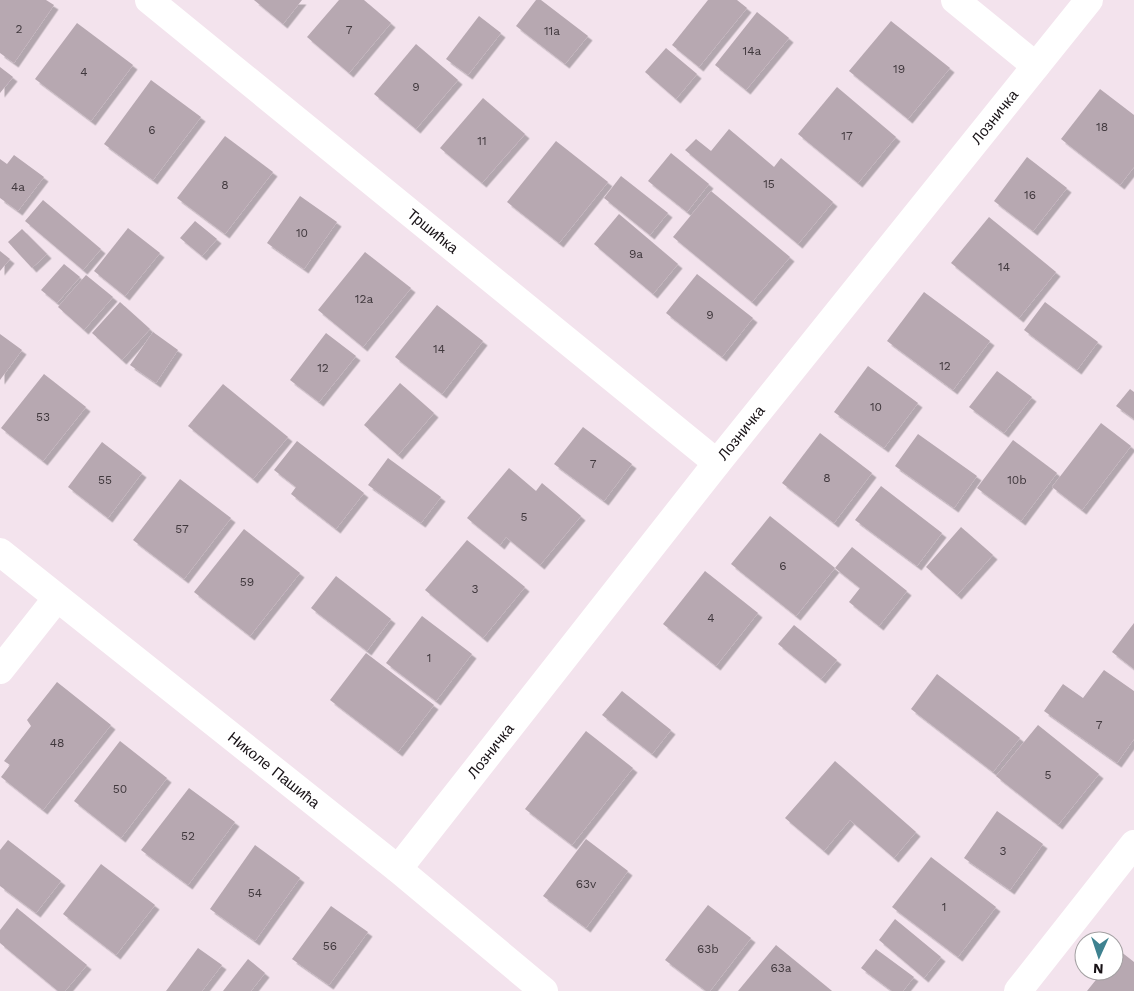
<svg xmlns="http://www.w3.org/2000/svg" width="1134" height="991" viewBox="0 0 1134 991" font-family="'Work Sans',sans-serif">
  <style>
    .building { fill: #b7a8b1; filter: url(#shadow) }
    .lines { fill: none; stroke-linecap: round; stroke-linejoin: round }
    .street { stroke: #fff; stroke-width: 28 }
    .labels { text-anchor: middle; stroke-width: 5; stroke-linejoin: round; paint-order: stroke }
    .number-label { font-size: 12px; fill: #40383d }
    .street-label { font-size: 15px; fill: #181216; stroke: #fff }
  </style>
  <defs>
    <filter id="shadow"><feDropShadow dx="4.5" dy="4.5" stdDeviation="0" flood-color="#0004"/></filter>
  </defs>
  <rect width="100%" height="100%" fill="#f3e3ed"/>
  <g class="building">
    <polygon points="0,0 46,0 54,5 14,63 0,53"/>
    <polygon points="254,0 302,0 283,24"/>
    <polygon points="339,0 364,0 391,23 349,73 307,37"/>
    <polygon points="536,0 541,0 588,36 565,64 516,26"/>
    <polygon points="708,0 737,0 747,8 699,67 672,45"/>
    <polygon points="757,12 789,38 746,90 715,65"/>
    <polygon points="479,16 501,33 468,75 446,59"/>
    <polygon points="891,21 950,68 908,119 849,71"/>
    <polygon points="77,23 133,65 91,121 35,79"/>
    <polygon points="416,44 458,80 416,129 374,94"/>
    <polygon points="666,48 697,74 676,99 645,72"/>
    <polygon points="0,67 13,77 0,93"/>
    <polygon points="151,80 201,117 153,180 104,144"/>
    <polygon points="837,87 896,137 858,183 798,134"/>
    <polygon points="1100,89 1134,115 1134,167 1120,185 1061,139"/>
    <polygon points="483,98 525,134 482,183 440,148"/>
    <polygon points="729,129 774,167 781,158 833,202 798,244 685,150 696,139 711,151"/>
    <polygon points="225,136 273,172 225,234 177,198"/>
    <polygon points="556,141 608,182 559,243 507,202"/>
    <polygon points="671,153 709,184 687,212 648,181"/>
    <polygon points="14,155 44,177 18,211 0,198 0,159 7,164"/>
    <polygon points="1027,157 1067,188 1033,231 994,201"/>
    <polygon points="621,176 668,213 650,235 604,198"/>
    <polygon points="711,191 790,257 752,302 673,237"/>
    <polygon points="300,196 337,222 304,269 267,243"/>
    <polygon points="43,200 101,249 83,270 25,221"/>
    <polygon points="619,214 678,264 653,294 594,244"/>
    <polygon points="989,217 1056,272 1019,318 951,263"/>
    <polygon points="195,221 217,239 202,256 180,238"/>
    <polygon points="128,228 160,253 125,296 94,271"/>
    <polygon points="22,229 47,254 32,268 8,242"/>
    <polygon points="0,251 10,259 0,271"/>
    <polygon points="365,252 411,288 363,347 318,310"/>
    <polygon points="64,264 80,277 57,303 41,290"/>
    <polygon points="697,274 753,318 722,357 666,313"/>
    <polygon points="86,275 113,297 84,330 58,307"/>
    <polygon points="924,292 990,341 953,390 887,341"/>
    <polygon points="120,302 150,329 122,360 92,333"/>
    <polygon points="1045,302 1098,342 1077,370 1024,330"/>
    <polygon points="437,305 483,341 442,394 395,357"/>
    <polygon points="153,332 178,350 156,383 130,365"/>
    <polygon points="326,333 356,356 319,402 290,380"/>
    <polygon points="0,334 22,350 0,380"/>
    <polygon points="868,366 918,403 884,448 834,412"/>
    <polygon points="997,371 1032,397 1004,433 969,407"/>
    <polygon points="44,374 86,407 43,461 1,428"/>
    <polygon points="400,383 434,413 398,455 364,425"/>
    <polygon points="223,384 288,437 253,479 188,426"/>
    <polygon points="1130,389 1134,392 1134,419 1116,406"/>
    <polygon points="1101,423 1131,446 1082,510 1052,487"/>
    <polygon points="583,427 632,464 604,501 554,464"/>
    <polygon points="820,433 872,473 834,523 782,483"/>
    <polygon points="918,434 977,476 954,508 895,466"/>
    <polygon points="1013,440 1057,473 1021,521 977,488"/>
    <polygon points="297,441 364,493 336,529 291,494 296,487 274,470"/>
    <polygon points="102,442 142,473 108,518 68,487"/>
    <polygon points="388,458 441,497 421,523 368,485"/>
    <polygon points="509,468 536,491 542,483 581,516 540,565 506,537 500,545 467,518"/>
    <polygon points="180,479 231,518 184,579 133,540"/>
    <polygon points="881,486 942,533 917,566 855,520"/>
    <polygon points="770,516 835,568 796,616 731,564"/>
    <polygon points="961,527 993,555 957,595 926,567"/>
    <polygon points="244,529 300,573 250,636 194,592"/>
    <polygon points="467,540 525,587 483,638 425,590"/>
    <polygon points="852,547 907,591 879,626 849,602 860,588 835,568"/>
    <polygon points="705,571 758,613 716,666 663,624"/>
    <polygon points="336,576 391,619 367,651 311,608"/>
    <polygon points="422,616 472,654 436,701 386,663"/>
    <polygon points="1134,623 1134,669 1112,652"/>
    <polygon points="794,625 837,660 821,679 778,644"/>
    <polygon points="366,653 434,705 398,752 330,700"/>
    <polygon points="1104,670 1134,691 1134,739 1117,763 1044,711 1063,684 1083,698"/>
    <polygon points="937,674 1020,738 993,772 911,709"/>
    <polygon points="57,682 111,725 43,810 1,777 10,765 4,761 31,726 27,720"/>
    <polygon points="622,691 671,730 652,754 602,715"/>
    <polygon points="1038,725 1099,774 1058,825 996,776"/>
    <polygon points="586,731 633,768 572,845 525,809"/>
    <polygon points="120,741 167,778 121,838 74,801"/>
    <polygon points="835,761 916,832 894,858 850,820 824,851 785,818"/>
    <polygon points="189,788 235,822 188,885 141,850"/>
    <polygon points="997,811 1043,844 1010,890 964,858"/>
    <polygon points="586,839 628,871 586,928 543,896"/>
    <polygon points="8,840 61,881 36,913 0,886 0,850"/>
    <polygon points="255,845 300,878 255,941 210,909"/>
    <polygon points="931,857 996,907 958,957 892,907"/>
    <polygon points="101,864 155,905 116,955 63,914"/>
    <polygon points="708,905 751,938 710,991 706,991 665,960"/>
    <polygon points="331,906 368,932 329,985 292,959"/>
    <polygon points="17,908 87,965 65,991 58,991 0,943 0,930"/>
    <polygon points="895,919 941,957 924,978 879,940"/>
    <polygon points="776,945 832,991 738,991"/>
    <polygon points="198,948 222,965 202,991 166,991"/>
    <polygon points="876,949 914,977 903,991 892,991 861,968"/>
    <polygon points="1120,951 1134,962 1134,991 1087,991 1103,971 1114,971 1114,958"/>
    <polygon points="248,959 265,973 251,991 223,991"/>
  </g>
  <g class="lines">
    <g class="street">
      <path id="s1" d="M149 0 717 463"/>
      <polyline points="955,0 1036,66"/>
      <path id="s2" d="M0 552 398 869 544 991"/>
      <polyline points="0,670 57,598"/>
      <path id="s3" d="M398 869 717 463 1089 0"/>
      <polyline points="1018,991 1134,844"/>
    </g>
  </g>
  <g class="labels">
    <g class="number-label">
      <text x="19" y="33">2</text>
      <text x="349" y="34">7</text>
      <text x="552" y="35">11a</text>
      <text x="752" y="55">14a</text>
      <text x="899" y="73">19</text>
      <text x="84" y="76">4</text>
      <text x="416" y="91">9</text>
      <text x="1102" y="131">18</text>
      <text x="152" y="134">6</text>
      <text x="847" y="140">17</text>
      <text x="482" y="145">11</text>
      <text x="769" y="188">15</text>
      <text x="225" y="189">8</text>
      <text x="18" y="191">4a</text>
      <text x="1030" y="199">16</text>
      <text x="302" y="237">10</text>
      <text x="636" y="258">9a</text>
      <text x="1004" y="271">14</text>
      <text x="364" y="303">12a</text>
      <text x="710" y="319">9</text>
      <text x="439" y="353">14</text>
      <text x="945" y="370">12</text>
      <text x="323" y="372">12</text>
      <text x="876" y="411">10</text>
      <text x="43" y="421">53</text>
      <text x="593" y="468">7</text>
      <text x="827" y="482">8</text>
      <text x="105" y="484">55</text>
      <text x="1017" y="484">10b</text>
      <text x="524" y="521">5</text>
      <text x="182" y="533">57</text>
      <text x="783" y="570">6</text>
      <text x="247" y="586">59</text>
      <text x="475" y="593">3</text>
      <text x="711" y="622">4</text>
      <text x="429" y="662">1</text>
      <text x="1099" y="729">7</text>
      <text x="57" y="747">48</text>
      <text x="1048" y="779">5</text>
      <text x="120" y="793">50</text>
      <text x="188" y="840">52</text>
      <text x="1003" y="855">3</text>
      <text x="586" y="888">63v</text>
      <text x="255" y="897">54</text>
      <text x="944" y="911">1</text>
      <text x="330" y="950">56</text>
      <text x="708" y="953">63b</text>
      <text x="781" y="972">63a</text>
    </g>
    <g class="street-label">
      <text dy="5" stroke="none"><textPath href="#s3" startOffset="960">Лозничка</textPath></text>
      <text dy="5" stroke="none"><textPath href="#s1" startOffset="366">Тршићка</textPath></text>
      <text dy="5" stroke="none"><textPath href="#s3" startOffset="555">Лозничка</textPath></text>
      <text dy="5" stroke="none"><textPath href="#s3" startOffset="150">Лозничка</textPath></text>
      <text dy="5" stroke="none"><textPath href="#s2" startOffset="350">Николе Пашића</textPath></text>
    </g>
  </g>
  <g transform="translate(1099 956) rotate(183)"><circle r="24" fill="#ffffff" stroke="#a3a0a2"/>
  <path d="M0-4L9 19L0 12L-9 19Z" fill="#3e8290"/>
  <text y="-8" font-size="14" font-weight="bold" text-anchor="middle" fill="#181216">N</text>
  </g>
</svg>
